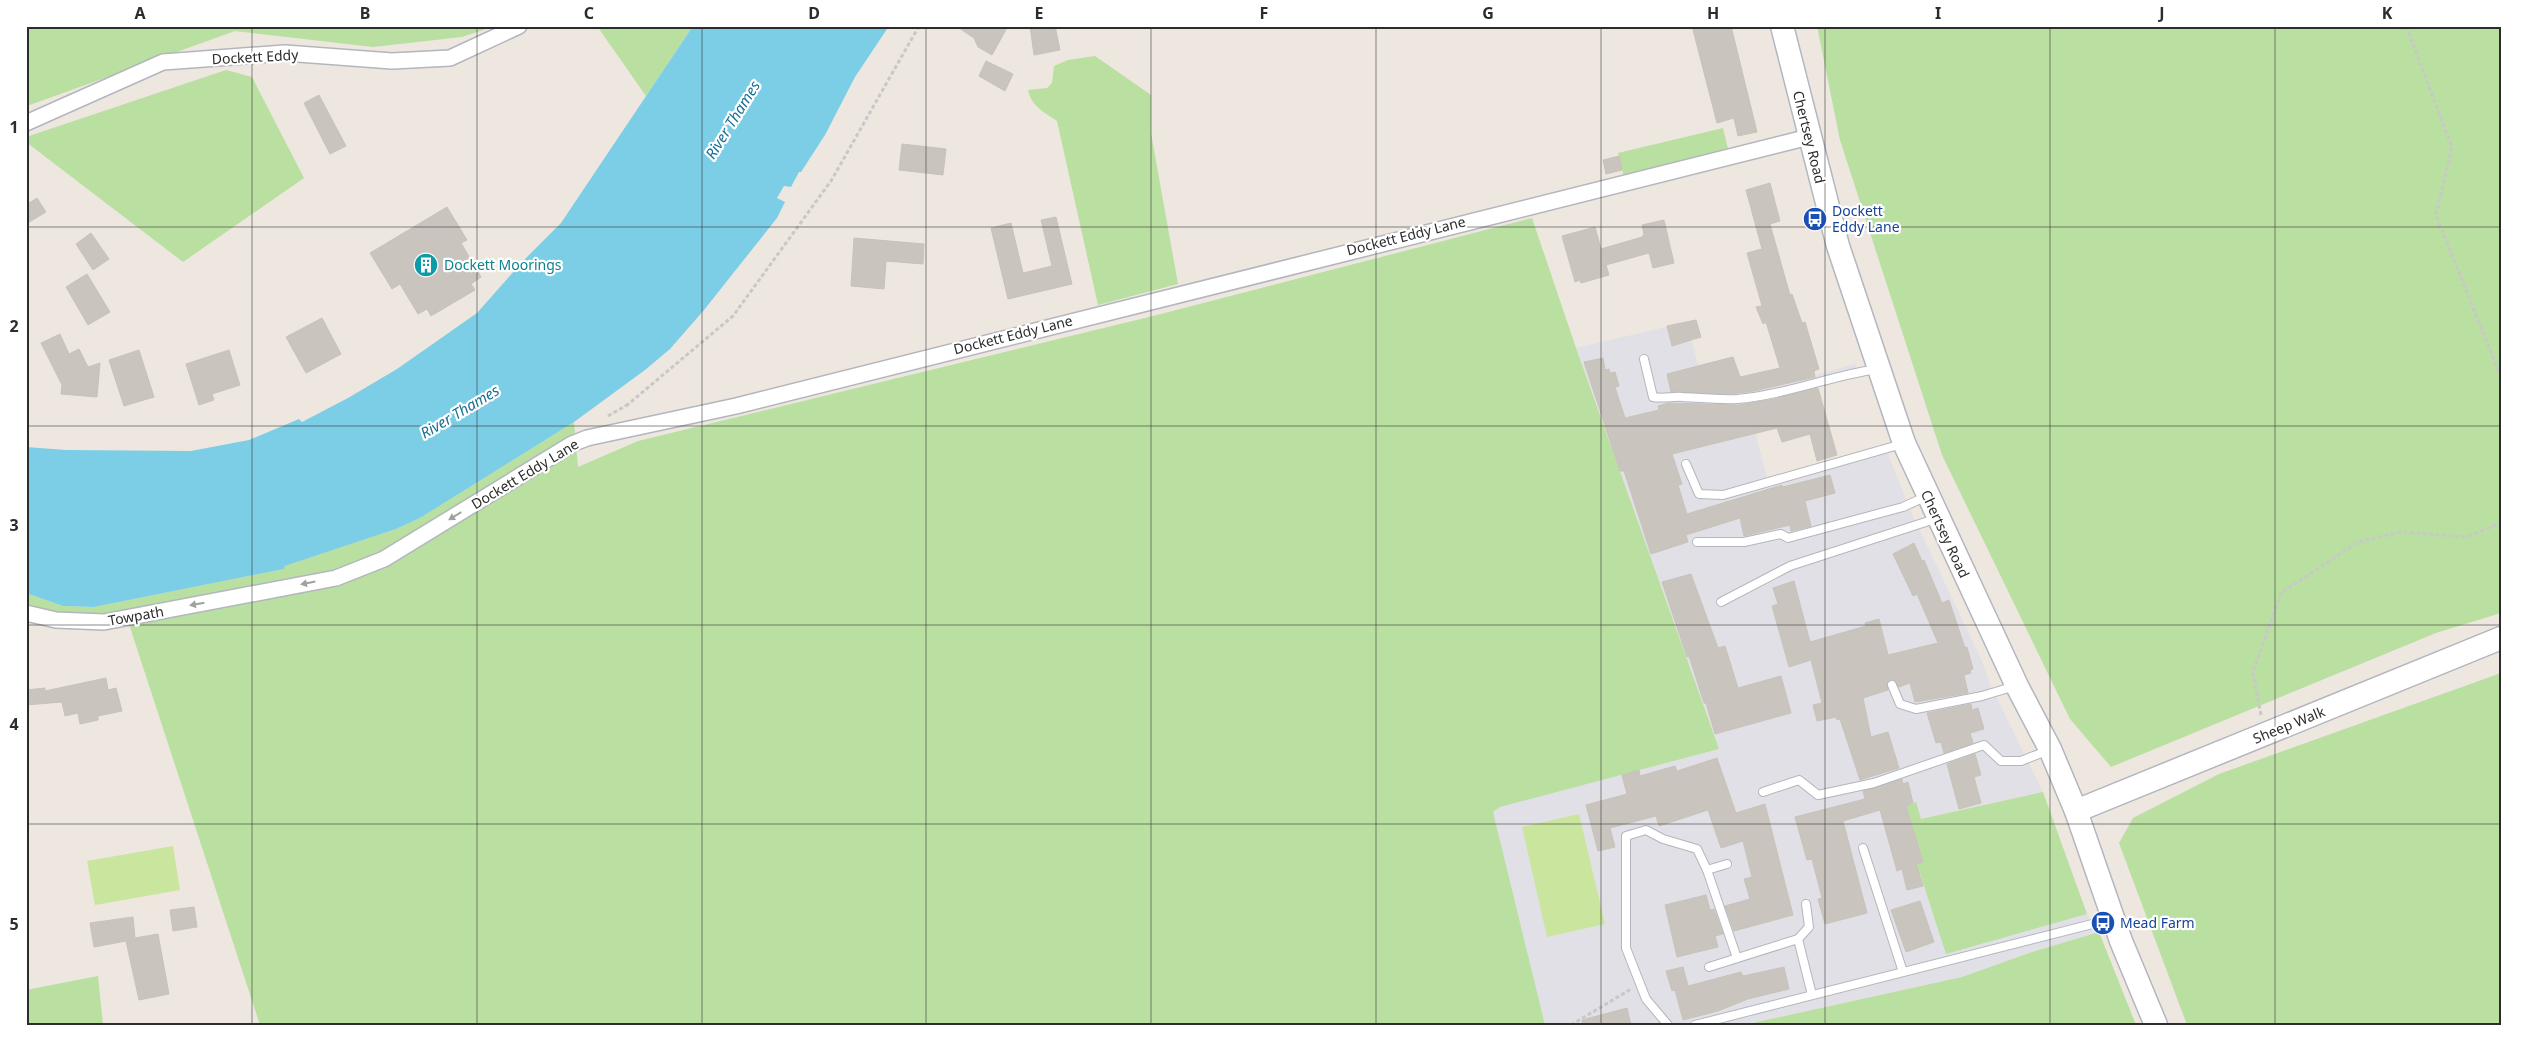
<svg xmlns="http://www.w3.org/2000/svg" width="2527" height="1051" viewBox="0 0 2527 1051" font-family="'Noto Sans',sans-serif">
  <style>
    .industrial { fill: #e1e0e6 }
    .green { fill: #b9dfa1 }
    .pitch { fill: #cae59d }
    .water { fill: #7bcee6 }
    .building { fill: #c9c5be; stroke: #c8c2b9 }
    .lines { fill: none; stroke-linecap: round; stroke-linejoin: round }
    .lane-casing { stroke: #b3b6be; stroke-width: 10 }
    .street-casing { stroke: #b3b6be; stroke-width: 18 }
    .secondary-casing { stroke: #b3b6be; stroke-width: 25 }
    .path { stroke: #c8c8c8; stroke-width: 3; stroke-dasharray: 4 2.5; stroke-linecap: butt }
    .lane { stroke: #fff; stroke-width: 8 }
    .street { stroke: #fff; stroke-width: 15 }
    .secondary { stroke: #fff; stroke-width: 22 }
    .oneway { fill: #a0a0a0 }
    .grid { fill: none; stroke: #2c2c2c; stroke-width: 1; stroke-opacity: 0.55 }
    .labels { text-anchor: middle; stroke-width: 4.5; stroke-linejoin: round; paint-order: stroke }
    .street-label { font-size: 14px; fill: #2c2c2c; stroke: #fff }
    .transit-label { font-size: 14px; fill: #164399; stroke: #fff; text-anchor: start }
    .culture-label { font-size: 14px; fill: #0d838f; stroke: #fff; text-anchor: start }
    .water-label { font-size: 15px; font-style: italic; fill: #186f95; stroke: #fff }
    .neatline { fill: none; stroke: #2c2c2c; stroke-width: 2 }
    .grid-label { font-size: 16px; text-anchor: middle; font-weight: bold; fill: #2c2c2c }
  </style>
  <rect width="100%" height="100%" fill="#ede7e0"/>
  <polygon class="industrial" points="1687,322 1698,365 1729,358 1734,379 1764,389 1855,364 1860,376 1748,406 1767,477 1885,446 1911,512 1982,661 1990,684 2043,792 1921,819 1923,862 1912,866 1920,874 1946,954 2087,914 2099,932 2032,952 1962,977 1744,1025 1545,1025 1493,813 1500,807 1719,749 1576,348"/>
  <g class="green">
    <polygon points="26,26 495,26 462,37 373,47 235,31 27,106"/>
    <polygon points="597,26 693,26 646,96"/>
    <polygon points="1817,26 2501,26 2501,613 2436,633 2111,767 2070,719 1942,455 1840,140"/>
    <path d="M1095 56 1151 95V133L1178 284 1098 305 1057 121C1044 112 1032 107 1028 90L1047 88 1052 83 1054 66 1068 60Z"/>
    <polygon points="226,70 252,77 304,178 183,262 26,142 26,137"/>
    <polygon points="1723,128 1728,149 1624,177 1618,153"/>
    <polygon points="1532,218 1576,348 1719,749 1500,807 1493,812 1545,1025 260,1025 127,618 71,616 26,604 26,593 63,606 94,607 284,569 285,566 396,529 420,518 574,422 578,467 638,441 1153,316"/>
    <polygon points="2501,673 2501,1025 2187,1025 2119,843 2133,818 2219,774"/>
    <polygon points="2043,792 2087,914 1946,954 1920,874 1915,876 1912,866 1923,862 1906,806 1916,802 1921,819"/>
    <polygon points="2099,932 2136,1025 1744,1025 1962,977 2032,952"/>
    <polygon points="98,976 103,1025 26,1025 26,990"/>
  </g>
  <g class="pitch">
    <polygon points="1579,814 1605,924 1547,937 1522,827"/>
    <polygon points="173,846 180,890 95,905 87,861"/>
  </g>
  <polygon class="water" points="693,26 889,26 855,77 825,135 801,172 799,172 791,187 784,186 777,198 785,202 777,218 704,310 670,349 645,370 574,422 420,518 396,529 285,566 284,569 94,607 63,606 26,593 26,447 66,450 191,451 249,440 299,419 302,422 348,398 397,369 477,313 523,261 561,223"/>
  <g class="building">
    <polygon points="956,26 1008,26 992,55 978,47 974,38"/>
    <polygon points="1030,26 1055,26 1060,50 1034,55"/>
    <polygon points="1692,26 1731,26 1757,132 1738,136 1734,118 1717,123"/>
    <polygon points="986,61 1013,74 1005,91 979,76"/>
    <polygon points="319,95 346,146 330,154 304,103"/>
    <polygon points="902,144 946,149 943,175 899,170"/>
    <polygon points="1619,156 1622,170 1606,174 1603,160"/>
    <polygon points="1770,183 1780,221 1770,224 1790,295 1792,294 1802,323 1805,322 1819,369 1814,371 1815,377 1754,391 1730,394 1671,392 1667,374 1733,357 1740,377 1780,368 1766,322 1763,324 1756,307 1762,306 1747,253 1762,249 1746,190"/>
    <polygon points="37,198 46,212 26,224 26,205"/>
    <polygon points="447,207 467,240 461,243 481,277 471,284 475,290 431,316 427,309 418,314 400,284 392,289 370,253"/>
    <polygon points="1056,217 1072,284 1008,299 991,228 1011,223 1023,273 1052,266 1041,220"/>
    <polygon points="1664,220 1674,263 1653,268 1649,253 1606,265 1609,275 1581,283 1580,280 1575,282 1562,236 1595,227 1601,249 1642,237 1644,234 1642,225"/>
    <polygon points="91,233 109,259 93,270 76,244"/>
    <polygon points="854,238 924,244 923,264 886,261 884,289 851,286"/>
    <polygon points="87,274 110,312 88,325 66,287"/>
    <polygon points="322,318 341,354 306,373 286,337"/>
    <polygon points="1696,320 1701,337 1672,346 1667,326"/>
    <polygon points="60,334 69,354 79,349 88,367 100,363 97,397 61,394 62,385 41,343"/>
    <polygon points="139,350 154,397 124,406 109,360"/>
    <polygon points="229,350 240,385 212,394 214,400 199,405 186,364"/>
    <polygon points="1603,358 1605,370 1609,369 1610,373 1615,372 1619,386 1615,387 1625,418 1659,410 1658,406 1668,403 1738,405 1774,399 1818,388 1837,455 1817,461 1810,434 1782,442 1777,428 1672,454 1682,484 1678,485 1687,514 1782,485 1783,487 1830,475 1835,493 1805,501 1811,526 1791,531 1790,525 1744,536 1740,518 1686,535 1688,542 1651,554 1624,471 1620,471 1584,362"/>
    <polygon points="1914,543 1922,561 1924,560 1942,603 1949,600 1965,648 1967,647 1973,669 1970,670 1971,673 1964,675 1968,693 1915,702 1910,683 1899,687 1892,679 1887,684 1888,690 1863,698 1871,737 1888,732 1899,768 1860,780 1840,719 1837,720 1836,717 1817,721 1813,705 1822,703 1811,660 1789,667 1772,606 1778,604 1773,588 1794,581 1810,642 1866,626 1865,623 1879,619 1888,655 1938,643 1917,594 1913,596 1893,554"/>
    <polygon points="1691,574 1718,648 1725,646 1738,688 1781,676 1791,713 1715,734 1706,703 1704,703 1689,656 1687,657 1662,582"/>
    <polygon points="106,678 108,690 116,688 122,711 98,716 98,720 80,724 78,713 65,716 62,702 26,705 26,690 45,688 45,691"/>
    <polygon points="1971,704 1972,710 1978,708 1984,729 1970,733 1973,743 1944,753 1941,742 1936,743 1927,713"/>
    <polygon points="1975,754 1981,775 1974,777 1981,803 1959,809 1947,764"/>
    <polygon points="1717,758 1736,813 1765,804 1793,915 1734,931 1725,906 1750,899 1744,879 1752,877 1743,841 1721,848 1708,810 1659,826 1656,816 1610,828 1615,847 1598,851 1586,805 1627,794 1622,775 1639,770 1640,776 1675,766 1677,771"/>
    <polygon points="1902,779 1903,784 1908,782 1913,803 1906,806 1923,862 1916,864 1923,886 1907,890 1902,869 1897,871 1880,810 1843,821 1867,913 1825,924 1818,899 1822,898 1812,859 1807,860 1795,817 1865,799 1863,791"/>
    <polygon points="1706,895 1710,910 1714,909 1723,934 1715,936 1718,947 1677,957 1665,905"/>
    <polygon points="1920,901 1934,942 1906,952 1891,910"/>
    <polygon points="194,907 197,927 173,931 170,910"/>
    <polygon points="133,917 135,938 158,934 169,994 139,1000 126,941 94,947 90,923"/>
    <polygon points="1683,967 1688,986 1741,972 1743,976 1784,967 1789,989 1748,999 1718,1011 1683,1020 1675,990 1672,991 1666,971"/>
    <polygon points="1627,1008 1631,1025 1583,1025 1582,1020"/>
  </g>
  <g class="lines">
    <g class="lane-casing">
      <g id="lane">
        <path d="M1644 359 1653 397C1664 399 1673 396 1683 397 1701 398 1720 400 1737 399 1785 395 1830 376 1877 369"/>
        <polyline points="1686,464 1699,494 1723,495 1902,444"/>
        <polyline points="1697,542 1744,542 1781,534 1788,538 1903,507 1927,496"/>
        <polyline points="1721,602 1790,566 1938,518"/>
        <polyline points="1892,685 1900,704 1916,709 1982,696 2015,686"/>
        <polyline points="1763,792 1799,780 1818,795 1874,783 1984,745 2001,761 2021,761 2049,750"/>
        <polyline points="1863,848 1903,972"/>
        <polyline points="1707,870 1737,958"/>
        <polyline points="1798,939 1809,927 1806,904"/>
        <polyline points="1709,967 1798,939 1812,995"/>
        <polyline points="1668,1025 1646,999 1626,948 1626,836 1646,830 1663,839 1697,849 1707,870 1727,864"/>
        <polyline points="1695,1025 2112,919"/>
      </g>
    </g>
    <g class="street-casing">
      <g id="street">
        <polyline points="26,123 163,62 285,53 392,61 450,58 519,26"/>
        <polyline points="26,613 56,620 104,622 336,578 384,559 572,444 587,438 736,406 1809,137"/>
      </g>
    </g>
    <g class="secondary-casing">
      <g id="secondary">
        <polyline points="1782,26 1838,246 1904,443 2017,686 2050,749 2076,811 2121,941 2156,1025"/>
        <polyline points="2076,811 2501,638"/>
      </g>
    </g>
    <g class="path">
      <polyline points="2406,26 2452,147 2436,215 2501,377"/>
      <polyline points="626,406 733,316 831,181 919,26"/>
      <polyline points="608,416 627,405"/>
      <polyline points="2261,715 2253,672 2281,593 2358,542 2400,532 2466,537 2501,523"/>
      <polyline points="1571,1025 1631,989"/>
    </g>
    <use href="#lane" class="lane"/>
    <use href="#street" class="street"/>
    <use href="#secondary" class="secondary"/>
  </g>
  <defs><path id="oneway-solid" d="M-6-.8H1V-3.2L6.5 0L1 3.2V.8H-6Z" transform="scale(1.25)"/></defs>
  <g class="oneway">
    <use href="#oneway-solid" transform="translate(455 516) rotate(148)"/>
    <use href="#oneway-solid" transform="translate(308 583) rotate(169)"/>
    <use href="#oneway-solid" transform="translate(197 604) rotate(170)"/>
  </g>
  <path class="grid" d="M252 26V1025M477 26V1025M702 26V1025M926 26V1025M1151 26V1025M1376 26V1025M1601 26V1025M1825 26V1025M2050 26V1025M2275 26V1025M26 227H2501M26 426H2501M26 625H2501M26 824H2501"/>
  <defs>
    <g id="bus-disc" transform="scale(1.25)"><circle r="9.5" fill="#1a4fb4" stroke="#fff"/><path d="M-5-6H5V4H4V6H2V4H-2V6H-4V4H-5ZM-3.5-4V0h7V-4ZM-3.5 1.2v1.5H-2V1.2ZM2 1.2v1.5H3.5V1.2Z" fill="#fff"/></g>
    <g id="building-disc" transform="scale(1.25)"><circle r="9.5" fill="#0f9aa8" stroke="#fff"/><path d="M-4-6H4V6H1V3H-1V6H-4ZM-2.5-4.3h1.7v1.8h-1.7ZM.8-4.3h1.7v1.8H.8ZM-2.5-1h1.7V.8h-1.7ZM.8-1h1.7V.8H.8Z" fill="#fff"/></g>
  </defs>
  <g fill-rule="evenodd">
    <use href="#bus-disc" x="1815" y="219"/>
    <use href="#building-disc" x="426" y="265"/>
    <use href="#bus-disc" x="2103" y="923"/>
  </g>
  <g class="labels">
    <g class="street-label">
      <text transform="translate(255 57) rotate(-3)" y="5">Dockett Eddy</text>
      <text transform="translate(1809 137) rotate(76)" y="5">Chertsey Road</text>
      <text transform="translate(1406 236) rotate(-14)" y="5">Dockett Eddy Lane</text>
      <text transform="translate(1013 335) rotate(-14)" y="5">Dockett Eddy Lane</text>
      <text transform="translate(525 474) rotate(-31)" y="5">Dockett Eddy Lane</text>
      <text transform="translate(1945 534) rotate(65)" y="5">Chertsey Road</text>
      <text transform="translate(136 616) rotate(-10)" y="5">Towpath</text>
      <text transform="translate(2289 725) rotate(-22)" y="5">Sheep Walk</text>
    </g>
    <g class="transit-label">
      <text x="1832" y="216">Dockett<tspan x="1832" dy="16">Eddy Lane</tspan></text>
      <text x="2120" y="928">Mead Farm</text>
    </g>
    <g class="culture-label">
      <text x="444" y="270">Dockett Moorings</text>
    </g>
    <g class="water-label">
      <text transform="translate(733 120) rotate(-58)" y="5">River Thames</text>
      <text transform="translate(460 412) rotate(-31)" y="5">River Thames</text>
    </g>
  </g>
  <rect width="2527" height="1051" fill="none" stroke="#ffffff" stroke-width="55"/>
  <rect x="28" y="28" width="2472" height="996" class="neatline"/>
  <g class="grid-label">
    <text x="140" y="19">A</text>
    <text x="365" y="19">B</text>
    <text x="589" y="19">C</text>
    <text x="814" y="19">D</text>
    <text x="1039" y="19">E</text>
    <text x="1264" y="19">F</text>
    <text x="1488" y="19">G</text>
    <text x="1713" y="19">H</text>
    <text x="1938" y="19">I</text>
    <text x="2162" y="19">J</text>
    <text x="2387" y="19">K</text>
    <text x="14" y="133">1</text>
    <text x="14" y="332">2</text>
    <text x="14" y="531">3</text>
    <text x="14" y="730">4</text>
    <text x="14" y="930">5</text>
  </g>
</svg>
